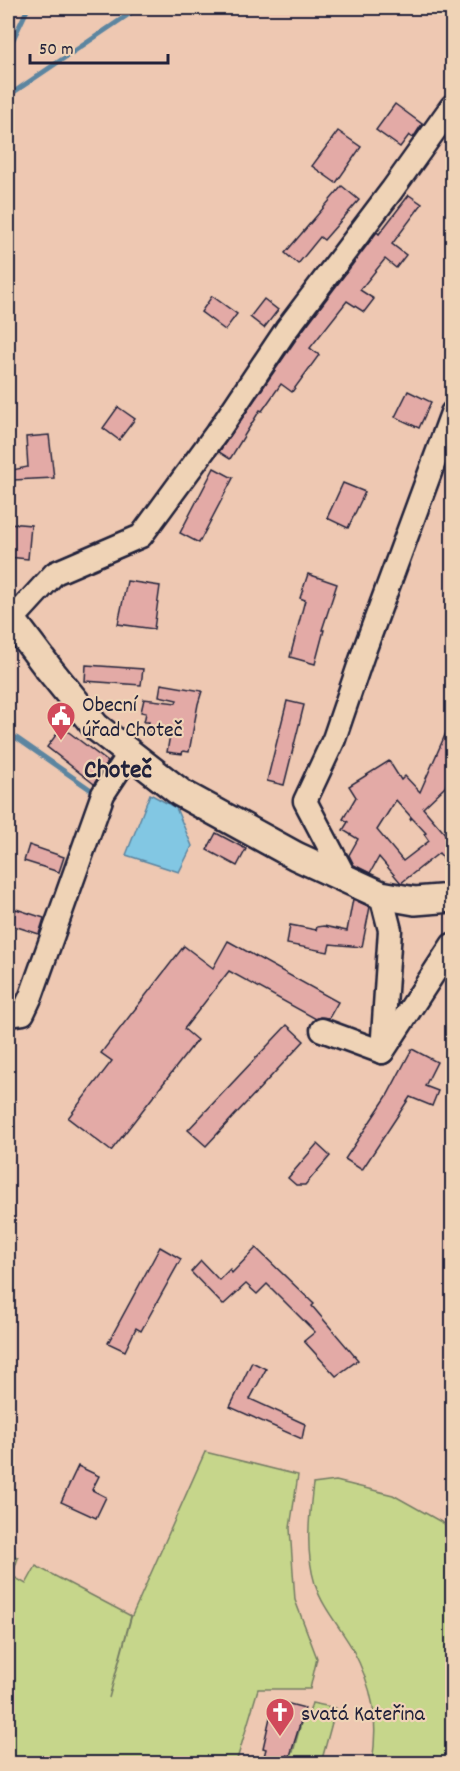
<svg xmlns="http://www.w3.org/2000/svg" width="460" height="1771" viewBox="0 0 460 1771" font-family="Dekko,sans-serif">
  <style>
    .green { fill: #c6d68b; stroke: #747c63; stroke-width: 1.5 }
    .water { fill: #82c7e3; stroke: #5c85a0; stroke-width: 1.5 }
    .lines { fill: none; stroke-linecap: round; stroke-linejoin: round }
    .stream { stroke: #5c85a0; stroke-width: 5 }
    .building { fill: #e3aaa6; stroke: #22223b; stroke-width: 1.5; fill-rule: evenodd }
    .minor-casing { stroke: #22223b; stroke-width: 27 }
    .tertiary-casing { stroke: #22223b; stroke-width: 32 }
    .minor { stroke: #efd3b6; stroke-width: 22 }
    .tertiary { stroke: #efd3b6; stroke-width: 27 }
    .labels { text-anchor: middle; stroke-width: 4.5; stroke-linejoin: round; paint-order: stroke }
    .poi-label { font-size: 22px; fill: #22223b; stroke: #efd3b6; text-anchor: start }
    .quarter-label { font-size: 26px; font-weight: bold; fill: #22223b; stroke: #efd3b6 }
  </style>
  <rect width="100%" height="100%" fill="#eec8b2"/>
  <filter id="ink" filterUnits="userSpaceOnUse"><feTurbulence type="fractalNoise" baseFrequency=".0167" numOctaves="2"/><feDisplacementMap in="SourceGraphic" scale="12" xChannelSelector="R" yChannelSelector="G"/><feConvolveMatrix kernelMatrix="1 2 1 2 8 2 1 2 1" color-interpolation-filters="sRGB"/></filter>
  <g filter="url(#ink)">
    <g class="green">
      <polygon points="205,1452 298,1475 290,1528 295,1600 317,1658 310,1689 258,1689 236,1763 8,1763 8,1551 18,1558 12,1576 26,1584 36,1566 131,1616 109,1698 131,1618"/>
      <path d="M336 1481 393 1495 452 1528V1763H372C379 1719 373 1688 352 1648 340 1627 322 1607 315 1584 305 1551 309 1517 313 1484Z"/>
      <polygon points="312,1703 336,1708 321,1763 287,1764 290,1751 293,1752 302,1720 307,1720"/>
    </g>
    <polygon class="water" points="150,794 176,808 192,846 179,872 126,855"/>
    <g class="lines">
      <g class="stream">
        <polyline points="8,50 28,8"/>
        <polyline points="8,96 138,8"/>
        <polyline points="8,734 18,739 94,792"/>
      </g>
    </g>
    <g class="building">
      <polygon points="395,104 422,124 413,138 409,135 400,147 376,130"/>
      <polygon points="338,131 361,147 336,183 312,166"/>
      <polygon points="342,186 359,200 324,240 320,237 298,264 285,253"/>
      <polygon points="409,195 422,204 392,244 406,255 396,268 385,259 360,290 374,299 364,312 347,301 310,348 319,355 292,392 281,384 262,411 260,410 230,459 219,452 297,338 377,232 379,234"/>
      <polygon points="212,296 237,314 225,330 201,312"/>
      <polygon points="264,299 278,310 264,328 250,317"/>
      <polygon points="408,391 431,402 419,428 395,417"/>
      <polygon points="118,407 135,419 119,440 103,428"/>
      <polygon points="49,435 54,478 13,480 12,470 28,467 26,437"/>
      <polygon points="214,468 233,478 199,543 180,533"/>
      <polygon points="343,483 365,492 348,528 327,518"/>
      <polygon points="8,523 31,525 28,559 8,557"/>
      <polygon points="308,574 337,584 322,630 324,630 315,664 290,657 305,600 300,598"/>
      <polygon points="127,581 160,586 154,629 118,624"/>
      <polygon points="86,665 143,669 141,685 85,681"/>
      <polygon points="161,684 202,691 198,704 189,752 183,751 182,754 167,752 170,735 147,731 149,722 144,722 146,713 141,712 144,699 176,703 177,700 159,696"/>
      <polygon points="287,701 304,705 284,785 267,781"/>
      <path d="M453 717V769L445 787 423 808 453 843V869L439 853 401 883 379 857 370 873 354 865 349 855 358 839 343 830 348 822 343 819 356 797 349 786 389 761 401 780 405 776 420 792ZM396 800 411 817 410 820 412 818 426 833 424 834 429 841 403 861 377 830Z"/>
      <polygon points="62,727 108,762 94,784 47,747"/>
      <polygon points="216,833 246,849 237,866 207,850"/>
      <polygon points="29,845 64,857 59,872 24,861"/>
      <polygon points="353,899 370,907 362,947 330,944 328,952 287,944 290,925 316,930 317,927 324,926 347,931"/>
      <polygon points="16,909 44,918 39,934 11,925"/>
      <polygon points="228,941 338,1002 329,1018 320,1017 316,1019 229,971 184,1029 197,1040 111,1151 68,1118 112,1061 101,1053 184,946 213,968"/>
      <polygon points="287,1025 304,1041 206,1146 188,1130"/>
      <polygon points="412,1049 437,1062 425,1086 438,1091 432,1106 410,1097 362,1170 345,1159 387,1096"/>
      <polygon points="317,1144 330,1156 305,1185 296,1185 288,1178"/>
      <polygon points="160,1247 181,1259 141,1331 136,1328 125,1351 108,1343"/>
      <polygon points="256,1248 314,1304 312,1306 358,1360 336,1376 304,1341 315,1332 267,1284 257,1294 246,1284 223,1305 191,1272 201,1261 219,1280 230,1269 232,1273"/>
      <polygon points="252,1362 266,1369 250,1399 305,1424 302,1439 230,1407"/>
      <polygon points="78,1466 99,1476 92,1490 106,1497 96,1518 61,1502"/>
      <polygon points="274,1700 305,1708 290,1756 287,1755 284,1764 262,1764 266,1749 263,1748"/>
    </g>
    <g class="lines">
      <g class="minor-casing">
        <g id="minor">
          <polyline points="12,620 55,573 141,536 221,427 286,330 392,190 452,106"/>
          <polyline points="346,879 305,801 334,739 363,654 452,413"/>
          <polyline points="381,895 390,930 382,1052"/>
          <polyline points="8,1015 23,1013 31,996 103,794 130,753"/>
          <polyline points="322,1030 382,1052"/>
          <polyline points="383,1051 452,945"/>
        </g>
      </g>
      <g class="tertiary-casing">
        <polyline id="tertiary" points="8,619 12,620 49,669 96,727 181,793 296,856 381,895 415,901 452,898"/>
      </g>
      <use href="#minor" class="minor"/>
      <use href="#tertiary" class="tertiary"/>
    </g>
  </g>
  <defs>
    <g id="civic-pin" transform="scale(1.5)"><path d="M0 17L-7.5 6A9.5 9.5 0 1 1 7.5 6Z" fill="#d1495b" stroke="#efd3b6"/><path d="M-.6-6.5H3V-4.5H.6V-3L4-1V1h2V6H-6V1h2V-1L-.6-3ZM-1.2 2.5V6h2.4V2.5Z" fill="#fff"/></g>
    <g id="church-pin" transform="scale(1.5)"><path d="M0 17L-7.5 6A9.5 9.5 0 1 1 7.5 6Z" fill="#d1495b" stroke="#efd3b6"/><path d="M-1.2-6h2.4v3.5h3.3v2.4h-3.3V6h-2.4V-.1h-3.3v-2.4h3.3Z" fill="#fff"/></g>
  </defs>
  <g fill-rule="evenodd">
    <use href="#civic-pin" x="61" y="716"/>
    <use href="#church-pin" x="280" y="1712"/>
  </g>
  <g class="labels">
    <g class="poi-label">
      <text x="82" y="711">Obecní<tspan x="82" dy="25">úřad Choteč</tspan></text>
      <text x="301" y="1720">svatá Kateřina</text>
    </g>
    <g class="quarter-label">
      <text x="118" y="777">Choteč</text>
    </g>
  </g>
  <rect width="460" height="1771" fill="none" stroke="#efd3b6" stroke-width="30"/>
  <rect x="15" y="15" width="430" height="1741" fill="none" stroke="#22223b" stroke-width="2" filter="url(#ink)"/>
  <path d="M30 54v9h138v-9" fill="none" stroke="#22223b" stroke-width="3"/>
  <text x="39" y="54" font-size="18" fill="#22223b" stroke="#efd3b6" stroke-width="4.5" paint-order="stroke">50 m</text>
</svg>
